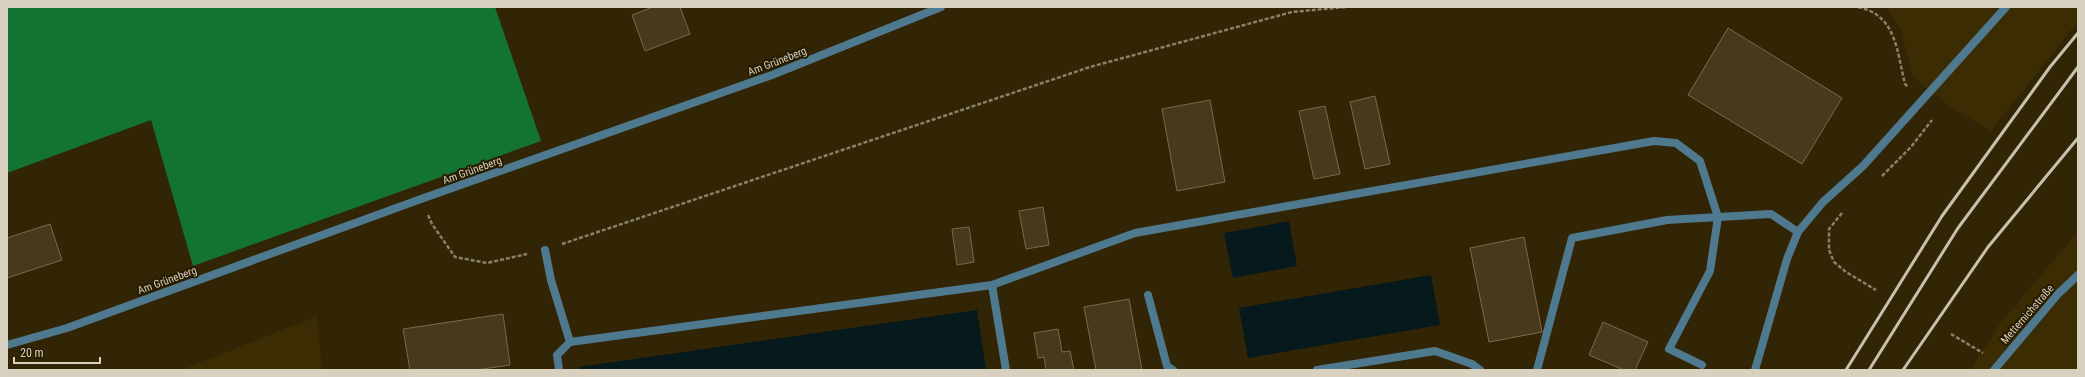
<svg xmlns="http://www.w3.org/2000/svg" width="2085" height="377" viewBox="0 0 2085 377" font-family="'Roboto Condensed',sans-serif">
  <style>
    .built { fill: #3b2c03 }
    .forest { fill: #137333 }
    .water { fill: #06191c }
    .building { fill: #46391c; stroke: #796a4b }
    .lines { fill: none; stroke-linecap: round; stroke-linejoin: round }
    .path { stroke: #898068; stroke-width: 2.5; stroke-dasharray: 4 2; stroke-linecap: butt }
    .lane { stroke: #4f798f; stroke-width: 8 }
    .street { stroke: #4f798f; stroke-width: 8 }
    .rail { stroke: #c7c0ad; stroke-width: 3 }
    .labels { text-anchor: middle; stroke-width: 4; stroke-linejoin: round; paint-order: stroke }
    .street-label { font-size: 11px; fill: #d8d1c0; stroke: #271b00 }
  </style>
  <rect width="100%" height="100%" fill="#312506"/>
  <g class="built">
    <polygon points="1887,7 2078,7 2078,21 1991,131 1949,106 1913,77 1901,31"/>
    <polygon points="2078,232 2078,370 1970,370 2001,322"/>
    <polygon points="317,316 322,370 181,370"/>
  </g>
  <polygon class="forest" points="7,7 495,7 541,141 193,266 151,120 7,173"/>
  <g class="water">
    <polygon points="1289,221 1297,266 1233,278 1224,233"/>
    <polygon points="1431,275 1440,325 1248,358 1239,308"/>
    <polygon points="977,310 986,370 579,370 579,367"/>
  </g>
  <g class="building">
    <polygon points="653,7 680,7 690,34 645,51 632,15"/>
    <polygon points="1728,28 1842,98 1802,164 1688,95"/>
    <polygon points="1375,96 1390,164 1365,169 1350,102"/>
    <polygon points="1210,100 1225,182 1177,191 1162,109"/>
    <polygon points="1325,106 1340,174 1314,179 1299,111"/>
    <polygon points="1043,207 1049,245 1026,249 1019,211"/>
    <polygon points="50,224 62,260 7,278 7,238"/>
    <polygon points="969,227 974,262 957,265 952,229"/>
    <polygon points="1524,237 1542,332 1489,342 1470,248"/>
    <polygon points="1129,299 1142,370 1096,370 1084,307"/>
    <polygon points="503,314 510,365 476,370 410,370 403,329"/>
    <polygon points="1603,322 1648,342 1635,370 1624,370 1589,355"/>
    <polygon points="1058,329 1062,352 1070,351 1074,370 1046,370 1044,357 1038,358 1034,333"/>
  </g>
  <g class="lines">
    <g class="path">
      <path d="M1858 7C1897 15 1897 53 1905 84L1908 87"/>
      <polyline points="1882,176 1911,147 1932,120"/>
      <polyline points="1842,213 1829,229 1829,250 1834,262 1846,272 1876,290"/>
      <polyline points="428,215 432,224 455,257 487,263 527,254"/>
      <polyline points="562,244 1090,67 1292,12 1346,7"/>
      <polyline points="1951,334 1983,353"/>
    </g>
    <g class="lane">
      <polyline points="545,250 551,280 570,342"/>
      <polyline points="1148,295 1167,366 1173,370"/>
      <polyline points="559,370 557,355 570,342 992,285"/>
      <polyline points="1006,370 992,285 1135,233 1654,141 1676,143 1700,161 1718,217 1710,271 1669,349 1702,365"/>
      <polyline points="1317,370 1435,351 1472,364 1480,370"/>
      <polyline points="1537,370 1572,238 1667,220 1771,214 1798,232"/>
      <polyline points="1755,370 1787,259 1798,232 1823,202 1863,166 2006,7"/>
    </g>
    <g class="street">
      <polyline points="7,345 67,328 421,199 772,75 941,7"/>
      <polyline points="1994,370 2058,294 2078,275"/>
    </g>
    <g class="rail">
      <polyline points="1846,370 1942,216 2050,67 2078,33"/>
      <polyline points="1869,370 1958,228 2078,67"/>
      <polyline points="1903,370 1988,247 2078,138"/>
    </g>
  </g>
  <g class="labels">
    <g class="street-label">
      <text transform="translate(777 61) rotate(-21)" y="4">Am Grüneberg</text>
      <text transform="translate(472 170) rotate(-20)" y="4">Am Grüneberg</text>
      <text transform="translate(167 280) rotate(-20)" y="4">Am Grüneberg</text>
      <text transform="translate(2027 314) rotate(-49)" y="4">Metternichstraße</text>
    </g>
  </g>
  <rect width="2085" height="377" fill="none" stroke="#d8d1c0" stroke-width="16"/>
  <path d="M14 357v6h86v-6" fill="none" stroke="#d8d1c0" stroke-width="2"/>
  <text x="20" y="357" font-size="12" fill="#d8d1c0" stroke="#271b00" stroke-width="3" paint-order="stroke">20 m</text>
</svg>
